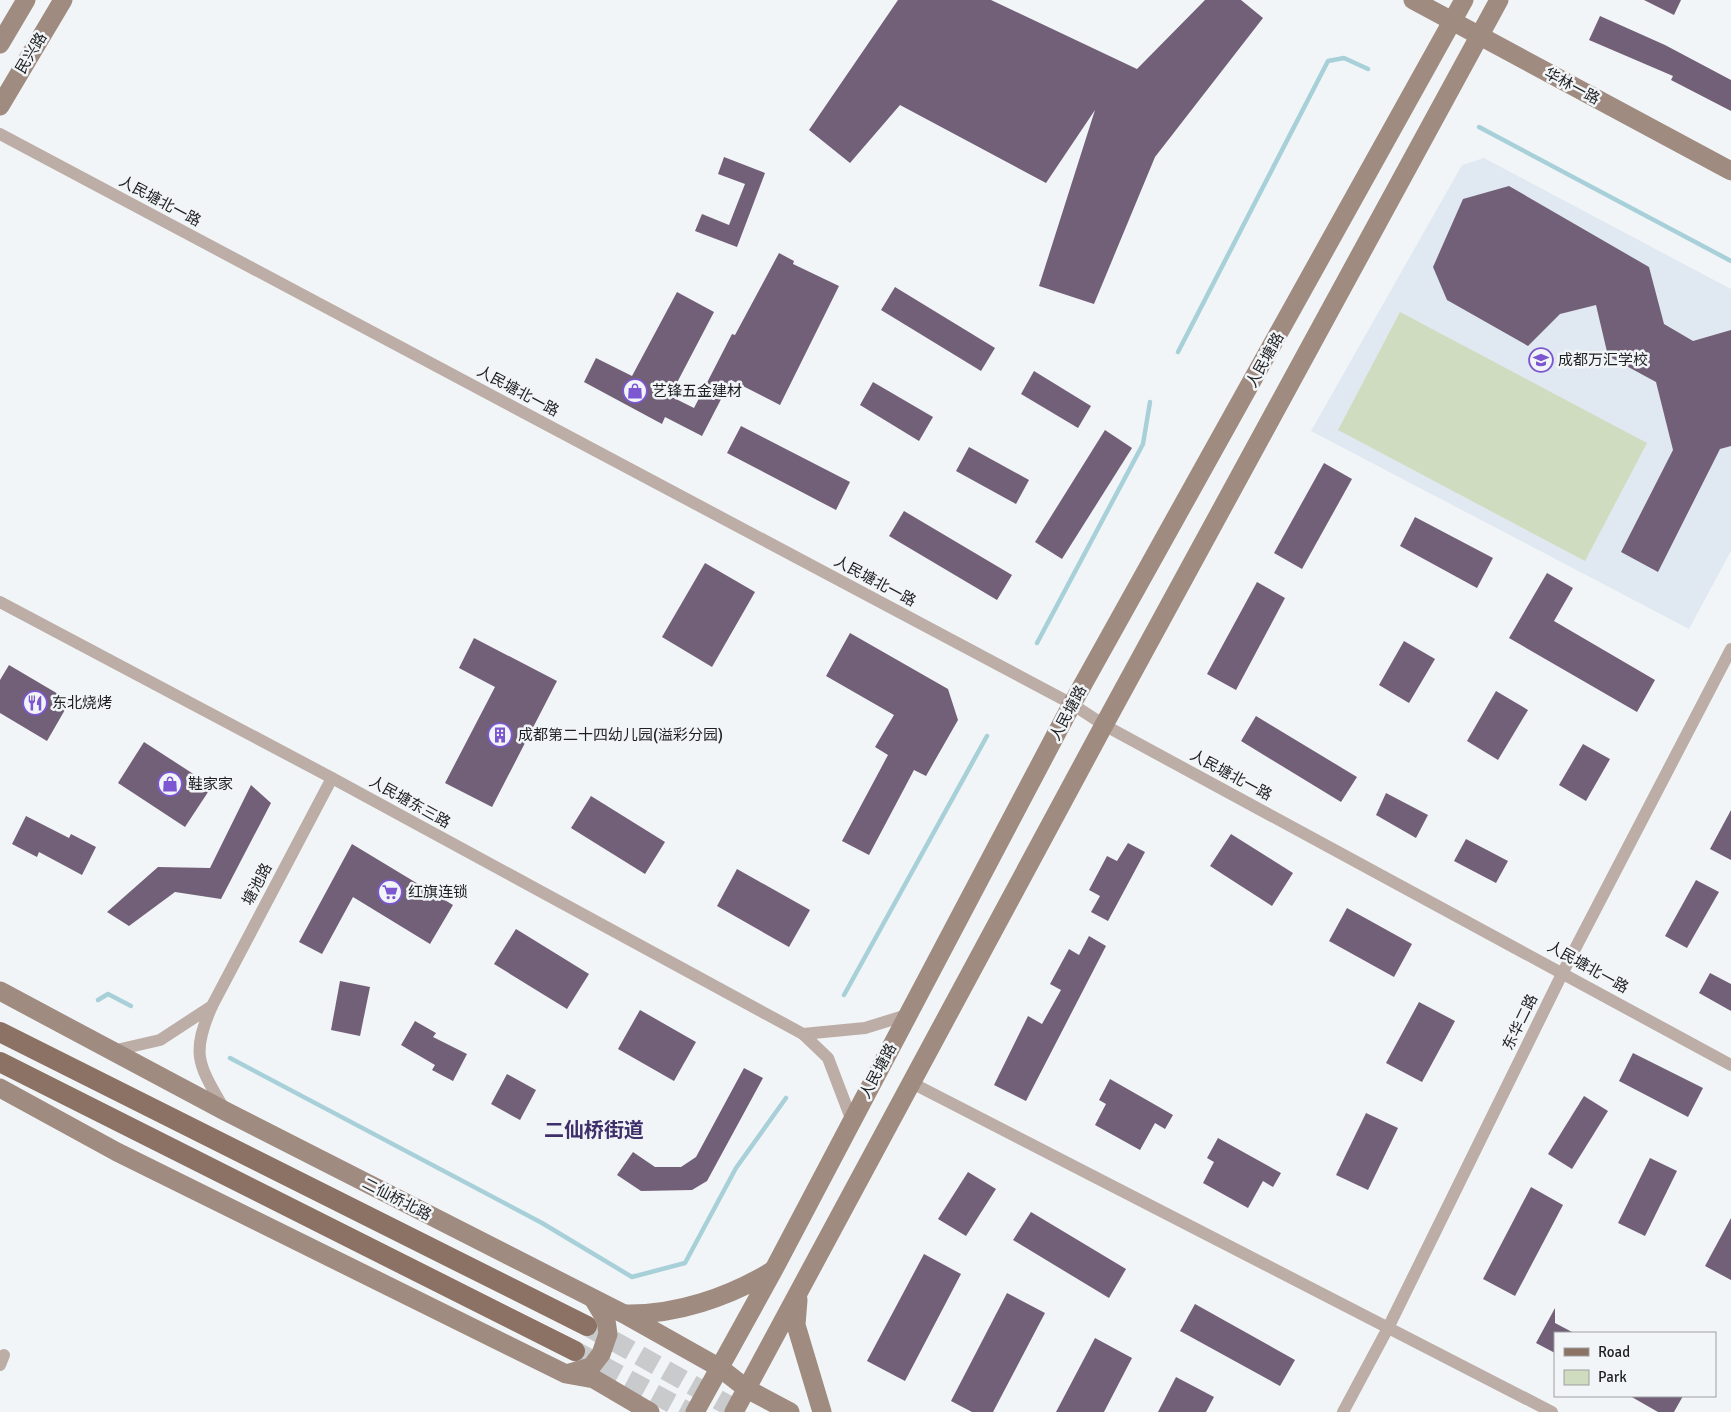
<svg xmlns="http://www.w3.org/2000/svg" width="1731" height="1412" viewBox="0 0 1731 1412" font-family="Signika,'Noto Sans SC',sans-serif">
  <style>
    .built { fill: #e0e9f1 }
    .green { fill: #d0dcbf }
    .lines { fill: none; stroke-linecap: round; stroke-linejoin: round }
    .stream { stroke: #a8d0d9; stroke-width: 4.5 }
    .building { fill: #726078 }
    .primary-tunnel { stroke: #c8cacc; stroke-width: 20; stroke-dasharray: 20 10; stroke-linecap: butt }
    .street { stroke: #bcada6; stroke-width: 12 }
    .secondary { stroke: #9f8b80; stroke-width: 19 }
    .primary { stroke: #8b7265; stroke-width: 20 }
    .labels { text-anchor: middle; stroke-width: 5; stroke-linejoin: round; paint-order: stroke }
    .street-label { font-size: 15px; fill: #1e1f20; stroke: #f2f5f7 }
    .poi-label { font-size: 15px; fill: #1e1f20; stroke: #f2f5f7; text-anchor: start }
    .district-label { font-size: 20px; font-weight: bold; fill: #3e2e69; stroke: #f2f5f7 }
  </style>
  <rect width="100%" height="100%" fill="#f2f5f7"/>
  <polygon class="built" points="1484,158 1731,289 1731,551 1689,629 1311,431 1462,165"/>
  <polygon class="green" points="1400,312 1647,443 1585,561 1338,430"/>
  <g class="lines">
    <g class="stream">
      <polyline points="1479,127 1731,261"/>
      <polyline points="1178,352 1328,61 1344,58 1368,69"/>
      <polyline points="1037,643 1143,444 1150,402"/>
      <polyline points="844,995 987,736"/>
      <polyline points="98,1000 108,994 131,1006"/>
      <polyline points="230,1058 542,1223 632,1277 685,1263 736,1168 786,1098"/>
    </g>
  </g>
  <g class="building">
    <polygon points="898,0 991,0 1137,69 1205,0 1241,0 1263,18 1155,157 1094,304 1039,286 1095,110 1046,183 900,105 850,163 809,130"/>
    <polygon points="1644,0 1681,0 1674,15"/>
    <polygon points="1600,16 1665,45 1731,80 1731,111 1671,80 1673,76 1589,40"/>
    <polygon points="724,157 765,173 737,247 695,231 702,214 729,225 745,184 718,174"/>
    <polygon points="1509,186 1649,267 1664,324 1693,341 1731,330 1731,446 1720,449 1658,572 1621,552 1673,450 1656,382 1608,356 1596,305 1560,314 1528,346 1447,300 1433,267 1463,199"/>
    <polygon points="779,253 794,261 793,264 839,286 780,405 731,380 702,436 665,417 662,424 584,382 596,358 632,376 677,292 714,312 670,396 694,408 732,334 735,335"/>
    <polygon points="895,287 995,348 981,371 881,310"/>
    <polygon points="1034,371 1091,406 1078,428 1021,394"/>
    <polygon points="873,382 933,417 919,441 860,405"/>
    <polygon points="741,426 850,482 836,510 727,453"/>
    <polygon points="1105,430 1132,448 1062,559 1035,542"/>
    <polygon points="969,447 1029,480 1016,504 956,471"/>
    <polygon points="1324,463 1352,479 1302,569 1274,553"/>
    <polygon points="904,511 1012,575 997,600 889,536"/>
    <polygon points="1415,517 1493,558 1477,588 1400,546"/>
    <polygon points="705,563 755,592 712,667 662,637"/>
    <polygon points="1547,573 1573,588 1554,621 1655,680 1637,712 1509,638"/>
    <polygon points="1257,582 1285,598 1236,690 1207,674"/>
    <polygon points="850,633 948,689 958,720 926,776 914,770 869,855 842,841 888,755 875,747 894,715 826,676"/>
    <polygon points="474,638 557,681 492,807 445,783 495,687 459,668"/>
    <polygon points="1404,641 1435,659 1409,703 1379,685"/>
    <polygon points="9,665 70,701 47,741 0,713 0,680"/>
    <polygon points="1496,691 1528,710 1498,760 1467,741"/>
    <polygon points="1256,716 1357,777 1341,802 1241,741"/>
    <polygon points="144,742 212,786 185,827 118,783"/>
    <polygon points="1583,744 1610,759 1586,801 1559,785"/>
    <polygon points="251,785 271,803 221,899 175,892 129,926 107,912 158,867 210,868"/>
    <polygon points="1386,793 1428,815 1416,838 1376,815"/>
    <polygon points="591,796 665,842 645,874 571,828"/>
    <polygon points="1731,810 1731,860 1710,849"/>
    <polygon points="26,816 69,838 71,834 96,847 82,875 39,852 37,857 12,844"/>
    <polygon points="1231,834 1293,873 1272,906 1210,866"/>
    <polygon points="1466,839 1508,861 1496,883 1454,861"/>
    <polygon points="1128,843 1145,852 1108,921 1091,912 1100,896 1089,890 1107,856 1117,861"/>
    <polygon points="352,844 453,905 430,944 353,897 322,954 299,942"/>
    <polygon points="737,869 810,910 789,947 717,906"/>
    <polygon points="1696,880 1719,892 1687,948 1665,936"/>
    <polygon points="1347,908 1412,944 1394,977 1329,941"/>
    <polygon points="516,929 589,974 567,1009 494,964"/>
    <polygon points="1089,936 1106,946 1026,1101 994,1085 1028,1016 1042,1024 1061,990 1050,984 1069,949 1079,955"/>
    <polygon points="1710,973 1731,984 1731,1011 1699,993"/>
    <polygon points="340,981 370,987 360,1036 331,1030"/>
    <polygon points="1419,1002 1455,1021 1422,1082 1386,1063"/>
    <polygon points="640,1010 696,1042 674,1081 618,1049"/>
    <polygon points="415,1021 436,1033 433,1037 467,1054 453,1081 432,1070 435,1065 401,1045"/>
    <polygon points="1633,1053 1703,1088 1688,1117 1619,1081"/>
    <polygon points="744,1068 763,1078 707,1181 692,1190 641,1191 617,1175 633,1152 655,1167 681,1167 696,1157"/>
    <polygon points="507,1074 536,1090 520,1120 491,1104"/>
    <polygon points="1110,1079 1173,1115 1165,1129 1155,1123 1140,1150 1095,1125 1106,1104 1099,1100"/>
    <polygon points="1584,1096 1608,1111 1572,1169 1548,1154"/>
    <polygon points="1366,1113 1398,1128 1368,1190 1336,1175"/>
    <polygon points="1218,1138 1281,1173 1273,1187 1263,1181 1248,1208 1203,1183 1214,1162 1207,1158"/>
    <polygon points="1650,1158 1677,1171 1645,1236 1618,1223"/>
    <polygon points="968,1172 996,1189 966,1236 938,1219"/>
    <polygon points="1531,1187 1563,1205 1515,1296 1483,1279"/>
    <polygon points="1031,1212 1126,1269 1109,1298 1013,1240"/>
    <polygon points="1731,1218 1731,1280 1705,1266"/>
    <polygon points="924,1254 961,1274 905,1381 867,1361"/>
    <polygon points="1007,1293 1045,1313 993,1412 972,1412 951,1401"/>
    <polygon points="1195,1304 1295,1360 1280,1386 1180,1331"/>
    <polygon points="1555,1308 1555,1323 1574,1333 1555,1333 1555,1353 1536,1343"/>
    <polygon points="1095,1338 1132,1358 1104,1412 1056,1412"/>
    <polygon points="1176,1377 1214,1397 1206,1412 1158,1412"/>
    <polygon points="1630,1396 1683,1396 1674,1412 1658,1412"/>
  </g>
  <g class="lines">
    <g class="primary-tunnel">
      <polyline points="587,1326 740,1412"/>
      <polyline points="575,1351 688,1412"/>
    </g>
    <g class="street">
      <polyline points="0,134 1072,704 1104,725 1731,1065"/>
      <polyline points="0,602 332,778 803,1034"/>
      <polyline points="212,1006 332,778"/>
      <path d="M112 1051 160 1040 212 1006C190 1055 199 1065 224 1109"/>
      <polyline points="912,1083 1552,1412"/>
      <polyline points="852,1121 828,1058 803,1034 865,1028 907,1015"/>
      <polyline points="0,1365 4,1355"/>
      <polyline points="1343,1412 1388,1328 1563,972 1731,649"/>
    </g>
    <g class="secondary">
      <polyline points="1413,0 1731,171"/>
      <polyline points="0,44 26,0"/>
      <polyline points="0,106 63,0"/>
      <polyline points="0,991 225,1111 624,1314 720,1368 747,1389 790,1412"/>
      <polyline points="0,1088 117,1152 566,1374 594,1379 650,1412"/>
      <polyline points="798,1300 796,1325 822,1412"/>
      <path d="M626 1314C676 1315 729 1297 772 1271"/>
      <polyline points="570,1373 591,1367 601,1354 608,1334 606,1320 594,1300"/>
      <polyline points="695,1412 773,1271 1072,704 1464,0"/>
      <polyline points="734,1412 1104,725 1499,0"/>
    </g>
    <g class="primary">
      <polyline points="0,1032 587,1326"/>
      <polyline points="0,1062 575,1351"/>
    </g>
  </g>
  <defs>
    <g id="school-ring" transform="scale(1.25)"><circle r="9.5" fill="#f2f5f7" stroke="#7c57d1" stroke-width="1.5"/><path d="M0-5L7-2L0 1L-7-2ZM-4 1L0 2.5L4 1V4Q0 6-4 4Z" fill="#7c57d1"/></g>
    <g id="shop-ring" transform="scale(1.25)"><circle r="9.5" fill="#f2f5f7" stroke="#7c57d1" stroke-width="1.5"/><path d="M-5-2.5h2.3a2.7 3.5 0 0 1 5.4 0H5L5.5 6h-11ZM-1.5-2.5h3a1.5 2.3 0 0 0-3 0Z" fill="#7c57d1"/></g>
    <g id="restaurant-ring" transform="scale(1.25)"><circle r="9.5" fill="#f2f5f7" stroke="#7c57d1" stroke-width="1.5"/><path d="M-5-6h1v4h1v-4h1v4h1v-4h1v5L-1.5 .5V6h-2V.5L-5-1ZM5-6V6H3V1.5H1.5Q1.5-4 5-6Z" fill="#7c57d1"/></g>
    <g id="building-ring" transform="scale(1.25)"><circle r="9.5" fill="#f2f5f7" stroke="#7c57d1" stroke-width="1.5"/><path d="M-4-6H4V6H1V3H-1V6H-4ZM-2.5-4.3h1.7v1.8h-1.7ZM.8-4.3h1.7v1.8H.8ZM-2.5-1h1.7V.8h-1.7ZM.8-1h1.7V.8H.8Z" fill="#7c57d1"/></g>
    <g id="supermarket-ring" transform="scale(1.25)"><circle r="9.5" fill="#f2f5f7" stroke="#7c57d1" stroke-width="1.5"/><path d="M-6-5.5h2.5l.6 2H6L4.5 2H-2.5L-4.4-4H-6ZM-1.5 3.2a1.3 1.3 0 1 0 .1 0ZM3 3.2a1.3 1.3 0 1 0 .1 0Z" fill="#7c57d1"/></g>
  </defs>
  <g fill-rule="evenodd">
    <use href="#school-ring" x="1541" y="360"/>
    <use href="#shop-ring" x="635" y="391"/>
    <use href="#restaurant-ring" x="35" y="703"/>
    <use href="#building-ring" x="500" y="735"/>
    <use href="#shop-ring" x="170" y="784"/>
    <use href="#supermarket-ring" x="390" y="892"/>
  </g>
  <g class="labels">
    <g class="street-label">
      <text transform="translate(31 53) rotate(-59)" y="5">民兴路</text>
      <text transform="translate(1572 86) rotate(28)" y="5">华林一路</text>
      <text transform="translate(160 201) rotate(28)" y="5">人民塘北一路</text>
      <text transform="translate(1265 360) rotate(-61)" y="5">人民塘路</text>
      <text transform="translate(518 391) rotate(28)" y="5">人民塘北一路</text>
      <text transform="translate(875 581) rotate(28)" y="5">人民塘北一路</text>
      <text transform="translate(1068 713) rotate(-62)" y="5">人民塘路</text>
      <text transform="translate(1231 775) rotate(28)" y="5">人民塘北一路</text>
      <text transform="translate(410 802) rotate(29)" y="5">人民塘东三路</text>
      <text transform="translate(257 884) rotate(-62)" y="5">塘池路</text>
      <text transform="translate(1588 967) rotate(29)" y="5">人民塘北一路</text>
      <text transform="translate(1520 1022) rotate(-64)" y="5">东华二路</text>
      <text transform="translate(878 1071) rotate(-62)" y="5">人民塘路</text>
      <text transform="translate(397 1199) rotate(27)" y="5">二仙桥北路</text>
    </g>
    <g class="poi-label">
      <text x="1558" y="365">成都万汇学校</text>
      <text x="652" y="396">艺锋五金建材</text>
      <text x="52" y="708">东北烧烤</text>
      <text x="518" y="740">成都第二十四幼儿园(溢彩分园)</text>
      <text x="188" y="789">鞋家家</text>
      <text x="408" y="897">红旗连锁</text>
    </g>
    <g class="district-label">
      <text x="594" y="1137">二仙桥街道</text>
    </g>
  </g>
  <rect x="1554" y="1332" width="162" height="65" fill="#f2f5f7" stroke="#9d9fa1"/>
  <rect x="1564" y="1348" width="25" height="8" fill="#8b7265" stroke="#9d9fa1"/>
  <text x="1598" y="1357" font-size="15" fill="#1e1f20">Road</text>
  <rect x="1564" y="1370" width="25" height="15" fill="#d0dcbf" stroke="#9d9fa1"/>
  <text x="1598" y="1382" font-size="15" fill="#1e1f20">Park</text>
</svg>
